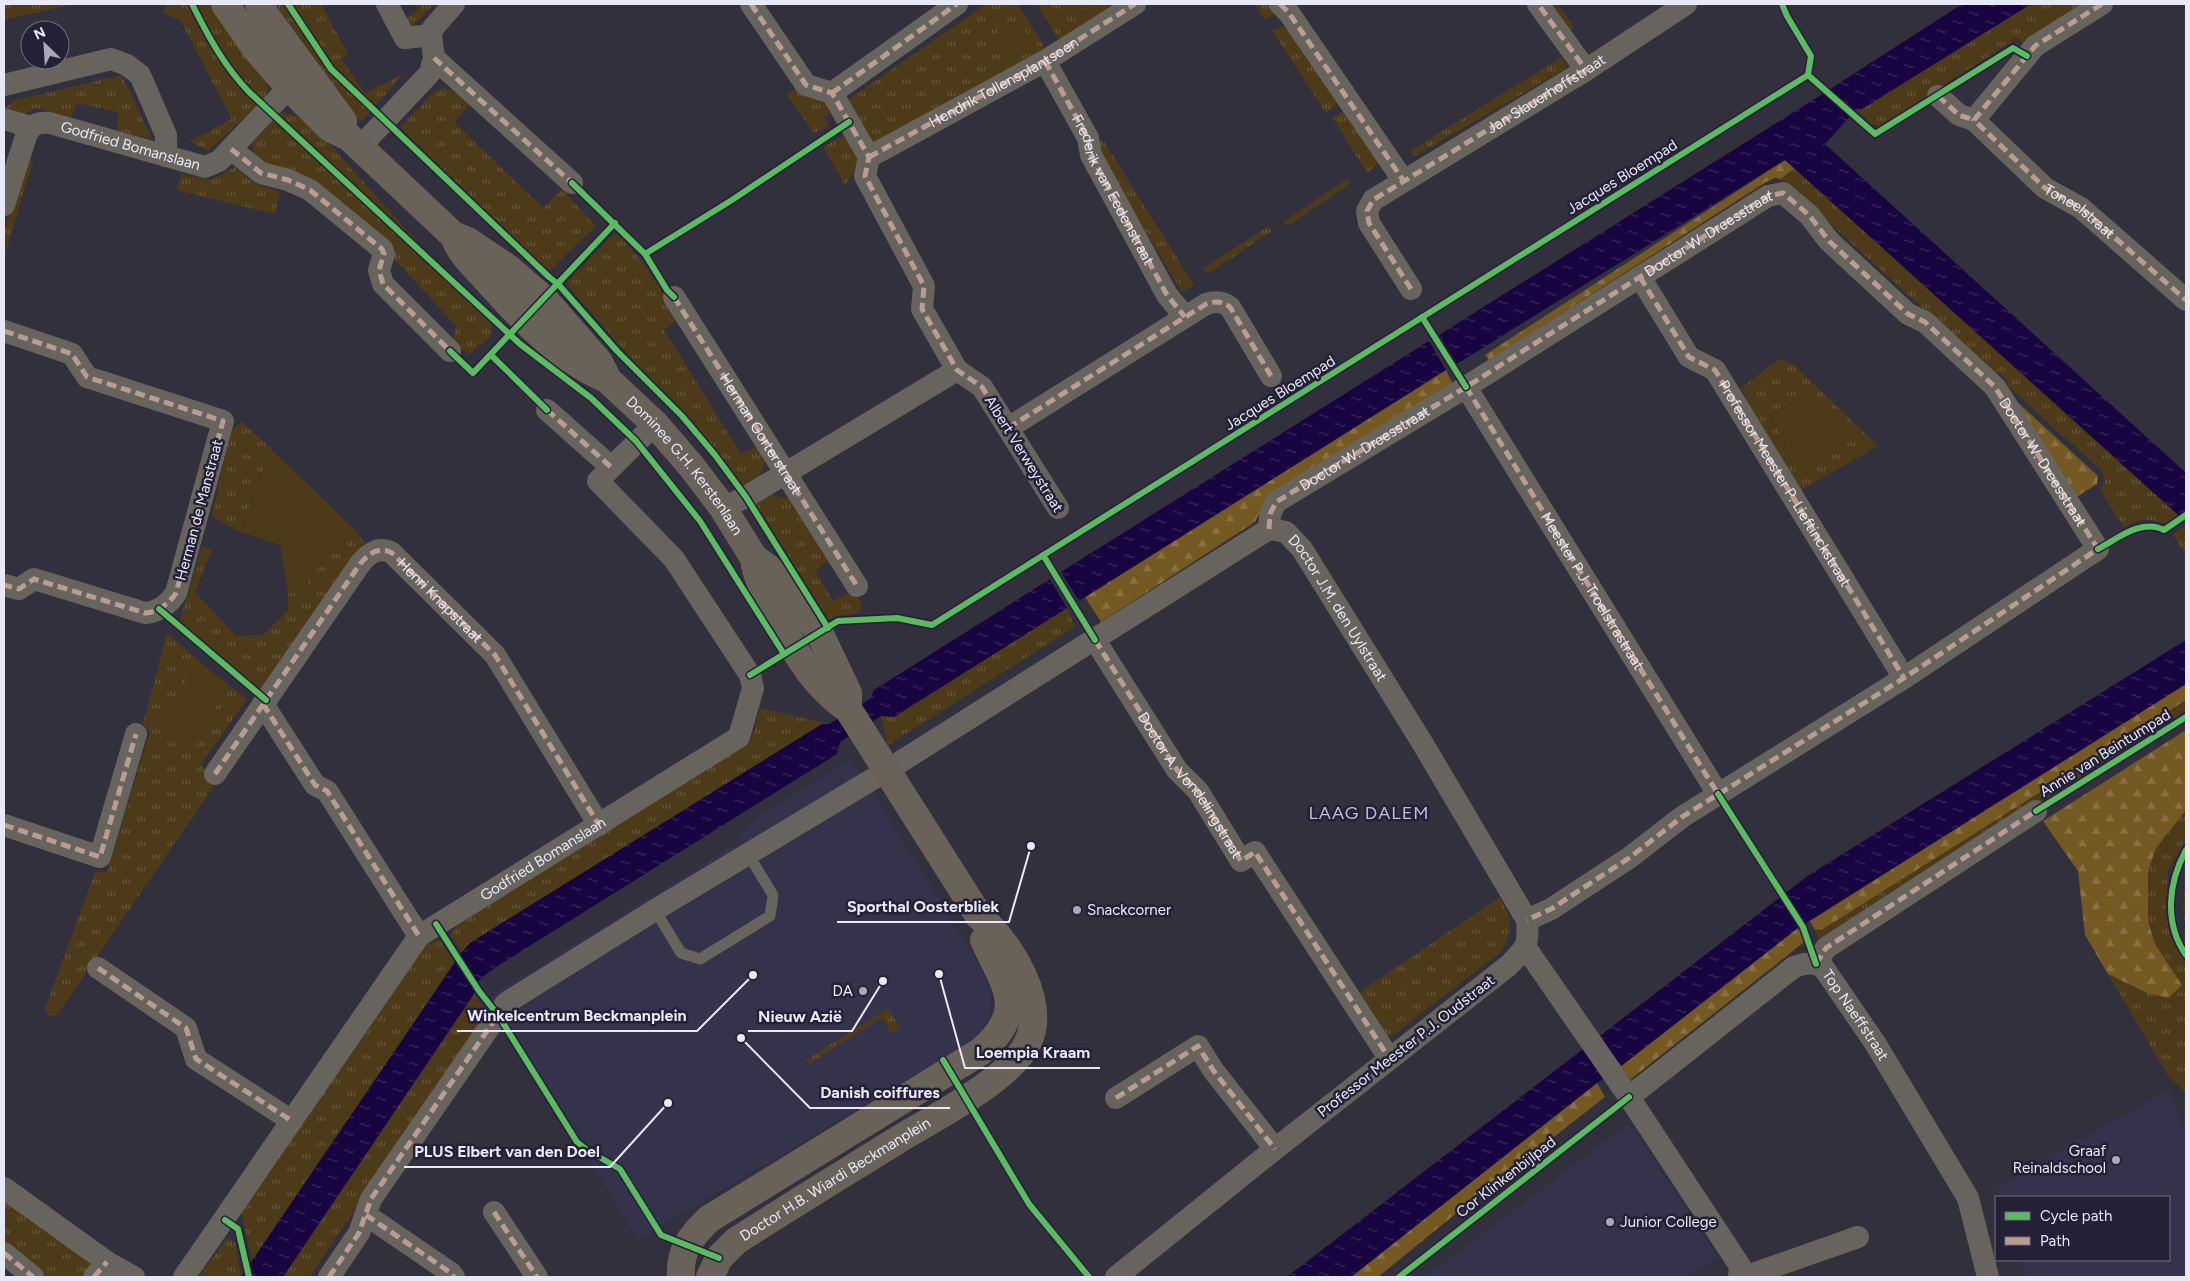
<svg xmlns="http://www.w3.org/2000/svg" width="2190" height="1281" viewBox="0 0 2190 1281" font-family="Figtree,sans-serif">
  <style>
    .built { fill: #35324c }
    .grass { fill: url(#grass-tufts); fill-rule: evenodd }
    .forest { fill: url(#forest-firs) }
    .park { fill: #4d3a19 }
    .water { fill: url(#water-ripples) }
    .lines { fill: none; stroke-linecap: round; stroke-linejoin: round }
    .lane { stroke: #67635d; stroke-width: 11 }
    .street { stroke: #67635d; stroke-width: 22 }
    .secondary { stroke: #696259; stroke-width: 28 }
    .quiet { stroke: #b99d93; stroke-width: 5; stroke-dasharray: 10 5; stroke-linecap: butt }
    .cycleway-casing { stroke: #242137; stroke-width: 9 }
    .cycleway { stroke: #5cba63; stroke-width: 6 }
    .poi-dot { fill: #a9a8b6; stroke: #242137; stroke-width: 2 }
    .labels { text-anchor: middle; stroke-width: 5; stroke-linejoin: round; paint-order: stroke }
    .street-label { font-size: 15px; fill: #e9e8f7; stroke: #242137 }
    .poi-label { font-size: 15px; fill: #e9e8f7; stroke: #242137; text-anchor: start }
    .quarter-label { font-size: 18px; letter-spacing: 1px; fill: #c0bddc; stroke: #242137 }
    .leader { fill: none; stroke: #e9e8f7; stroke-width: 2 }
    .callout-dot { fill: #e9e8f7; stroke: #242137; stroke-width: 2 }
    .callout-label { font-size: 16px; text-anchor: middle; font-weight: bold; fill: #e9e8f7; stroke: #242137; stroke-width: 5; stroke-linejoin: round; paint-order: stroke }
  </style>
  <defs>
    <pattern id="grass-tufts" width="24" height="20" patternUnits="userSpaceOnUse" patternTransform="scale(1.25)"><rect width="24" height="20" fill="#4d3a19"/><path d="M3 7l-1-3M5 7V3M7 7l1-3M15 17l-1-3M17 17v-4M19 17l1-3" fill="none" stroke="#67563b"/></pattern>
    <pattern id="forest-firs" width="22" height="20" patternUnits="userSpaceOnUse" patternTransform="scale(1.25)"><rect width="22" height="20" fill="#755922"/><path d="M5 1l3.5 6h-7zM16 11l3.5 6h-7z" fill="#897143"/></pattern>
    <pattern id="water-ripples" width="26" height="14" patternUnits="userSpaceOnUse" patternTransform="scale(1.25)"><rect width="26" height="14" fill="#180440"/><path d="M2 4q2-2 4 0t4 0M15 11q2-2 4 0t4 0" fill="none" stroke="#3a295c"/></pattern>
  </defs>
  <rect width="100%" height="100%" fill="#31303c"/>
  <g class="built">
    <polygon points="851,759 980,966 991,994 990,1018 975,1037 952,1053 638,1240 491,999 497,992 734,845 757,817"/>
    <polygon points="2168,1090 2186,1132 2186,1277 2027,1277 2021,1260 2169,1260 2169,1197 2000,1197 1997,1187"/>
    <polygon points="1629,1123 1718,1257 1687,1277 1425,1277"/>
  </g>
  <g class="grass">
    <polygon points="4,4 73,4 4,20"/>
    <polygon points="167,4 215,4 267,79 268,92 264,99 208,151 190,141 232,119 180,20 163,13"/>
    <polygon points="272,4 321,4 348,54 341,59 365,93 404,73 363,120 349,118"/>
    <polygon points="415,4 435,4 411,27 406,19 418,9"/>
    <polygon points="986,4 1018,4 1046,50 871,145 845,102"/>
    <polygon points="1037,4 1120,4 1060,42"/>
    <polygon points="1255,4 1272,4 1281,12 1265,20"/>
    <polygon points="1548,4 1558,4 1574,27 1568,32"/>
    <polygon points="2031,4 2089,4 2031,41 2022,43 2017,38 1880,126 1871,124 1856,110 1862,109"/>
    <polygon points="1286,25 1340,101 1326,113 1272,31"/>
    <polygon points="1562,57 1567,68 1415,156 1408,152"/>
    <polygon points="122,75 152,139 117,131 118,112 77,103 71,117 36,108 24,114 5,107 15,100"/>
    <polygon points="442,88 455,91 469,105 454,122 543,208 562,189 596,226 548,272 400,127 431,95"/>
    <polygon points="798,88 828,97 834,110 823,117 830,126 814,133 786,94"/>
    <polygon points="1346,110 1382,161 1367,173 1332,117"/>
    <polygon points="282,112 306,118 492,325 491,336 469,354 453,343 456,326 372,235 280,170 254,158 252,143"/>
    <polygon points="845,134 862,155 854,172 845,185 823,147"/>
    <polygon points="1103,140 1194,285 1182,292 1093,144"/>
    <polygon points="28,159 33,162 4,257 4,230"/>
    <polygon points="235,167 254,183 280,192 275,214 176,190 181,174 211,180"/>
    <path d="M1794 168 1832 202 2178 515 2164 524C2148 517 2138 519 2124 528L2100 489 2105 481 2102 471 2009 387C2006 377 2003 374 1993 372L1781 179Z"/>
    <polygon points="1347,179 1351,183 1288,226 1283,222"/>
    <polygon points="1269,226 1272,231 1208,274 1202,269"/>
    <path d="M615 233C643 256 659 288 678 319L664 330 741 454 758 446 766 459 758 480 746 490 715 448 619 345 566 283Z"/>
    <path d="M1779 359 1794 365 1878 446 1798 492 1758 423 1741 388ZM1805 396 1802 466 1769 416Z"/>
    <polygon points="242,421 270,448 241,532 212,516 231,431"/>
    <polygon points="769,495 792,499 830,560 815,570 833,601 852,591 860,600 862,608 856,614 836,616 828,619 755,503"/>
    <polygon points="349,524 365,542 260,691 179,623 202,546 212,550 195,592 236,636 263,635 288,610 288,593 300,593"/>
    <polygon points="2186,524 2186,555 2173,535"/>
    <polygon points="1067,608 1075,627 888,745 881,716 894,717"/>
    <polygon points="167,633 200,662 159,720 190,743 230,686 247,699 201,764 214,786 57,1015 49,1016 45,1009 95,872 107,872 150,731 143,724"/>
    <polygon points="2186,700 2186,710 1823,939 1819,939 1815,930 1823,929"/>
    <polygon points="760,708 829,724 470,943 462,952 451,935 457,925 751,741"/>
    <polygon points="2186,810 2186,839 2168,871 2166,912 2170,936 2186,965 2186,1094 2167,1074 2108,974 2147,993 2182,985 2155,944 2148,921 2148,871 2156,848"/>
    <polygon points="2186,873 2186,930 2183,909"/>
    <path d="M1500 897C1512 920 1514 927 1502 951L1388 1039 1357 994Z"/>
    <polygon points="440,940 454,963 252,1260 241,1212 425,945"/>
    <polygon points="474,994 486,1011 485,1018 309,1277 283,1277"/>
    <polygon points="888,1008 900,1028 891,1033 881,1018 809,1064 806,1060"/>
    <polygon points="4,1198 94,1265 89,1276 48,1277 41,1275 4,1241"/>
    <polygon points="229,1239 235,1242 241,1277 199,1277 225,1241"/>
  </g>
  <g class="forest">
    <polygon points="1785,160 1794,168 1781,179 1775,178 1766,182 1489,360 1485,355"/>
    <polygon points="1446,370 1453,385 1266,500 1255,522 1101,622 1085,597"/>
    <polygon points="2014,399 2098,476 2097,484 2073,499"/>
    <polygon points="2186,684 2186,700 1823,929 1815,930 1810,921"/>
    <polygon points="2186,730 2186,810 2156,848 2148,871 2148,921 2155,944 2182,985 2168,998 2147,993 2108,974 2085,935 2078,871 2043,821"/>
    <polygon points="1798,928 1804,938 1803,943 1631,1079 1620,1067"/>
    <polygon points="1597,1083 1605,1097 1464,1207 1378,1277 1351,1277"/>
  </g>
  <g class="park">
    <polygon points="1065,4 1097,4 1097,7 1065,9"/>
    <polygon points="1010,23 1024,28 1030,41 1024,54 1006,61 999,49 998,28"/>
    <polygon points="1805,396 1846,436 1802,466 1769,416"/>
    <polygon points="270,448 349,524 300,593 288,593 280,545 241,532"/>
    <polygon points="200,662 230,686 190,743 158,720"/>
  </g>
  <g class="water">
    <polygon points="1962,4 2031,4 1862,109 1856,110 1825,144 2186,473 2186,522 1785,160 1457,364 1439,335 1821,95"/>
    <polygon points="1429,341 1446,370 1079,601 1061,572"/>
    <polygon points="1050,579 1067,608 894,717 881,716 840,742 837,754 496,967 480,979 474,994 283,1277 241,1277 462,952 470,943 822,724 829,724 870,699 874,690"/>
    <polygon points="2186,640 2186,684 1798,928 1620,1067 1597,1083 1351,1277 1287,1277 1809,875"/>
  </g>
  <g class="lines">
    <polyline class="lane" points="655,910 681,953 700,959 770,916 773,895 748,854"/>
    <g class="street">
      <polyline points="387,4 405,38 431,35"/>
      <polyline points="751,4 806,85 832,93 869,157 865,176 924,286 922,309 957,370 982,387 1058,508"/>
      <polyline points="1280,4 1289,13 1403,180"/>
      <polyline points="1538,4 1586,70"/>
      <path id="s1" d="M2102 4 2035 46 1974 120 2045 188 2081 208 2186 300"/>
      <polyline points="434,58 572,183"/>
      <path id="s2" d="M1045 61 1088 138 1091 155 1167 295 1185 317"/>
      <polyline points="4,85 111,59 127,65 140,75 166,135 166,156"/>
      <polyline points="832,93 957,4"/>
      <polyline points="1938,96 1959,115 1974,120"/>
      <polyline points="4,119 31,127"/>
      <polyline points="360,147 430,73 434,58 431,35 433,28 454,4"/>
      <polyline points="231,149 261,173 288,180 310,190 382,249 384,254 379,270 383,284 450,351"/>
      <polyline points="869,157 1045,61 1135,4"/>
      <path id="s3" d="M4 205 26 136C31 124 38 122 50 123L205 167 219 161 301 75"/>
      <polyline points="1640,277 1689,357 1715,370 1904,678"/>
      <path id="s4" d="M1411 289 1369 223 1367 211 1373 200 1586 70 1686 4"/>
      <polyline points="674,297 857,586"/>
      <path d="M4 331 72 354 87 377 223 421 176 593C169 604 158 612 145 613L34 579 19 589 4 585"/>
      <path id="s5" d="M1466 387 1718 794"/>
      <polyline points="547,410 611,467"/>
      <path d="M1008 428 1206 304C1215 301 1222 301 1230 307L1271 376"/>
      <polyline points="723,508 746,497 957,370"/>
      <path id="s6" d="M1269 529 1270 514 1276 502 1466 387 1768 196 1783 193 1809 215 1829 241 1908 314 1925 322 1995 387 2098 549 1904 678 1682 817 1629 858 1551 909 1527 920"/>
      <polyline points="1095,640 1177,770 1198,791 1241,861 1255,852 1389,1058"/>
      <polyline points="263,704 315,785 327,791 419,936"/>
      <path id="s7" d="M215 774 360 564C369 553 379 546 392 553L495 655 599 825"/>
      <polyline points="4,825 100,857 136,734"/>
      <polyline points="1526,948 1629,1097 1740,1266 1739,1277"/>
      <polyline points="1816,964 1826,948 2036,811"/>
      <polyline points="98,968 186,1028 196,1059 292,1121"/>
      <path id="s8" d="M1629 1097 1794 967C1804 963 1812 962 1823 967L1875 1043 1968 1198 1988 1277"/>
      <polyline points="1116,1098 1198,1046 1213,1070 1275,1149"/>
      <polyline points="4,1188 107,1262 134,1277"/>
      <polyline points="494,1212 537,1277"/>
      <polyline points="366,1215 451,1273 454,1277"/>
      <polyline points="4,1253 33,1277"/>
      <polyline points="1740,1274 1750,1275 1858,1237"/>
      <polyline points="94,1277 107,1262"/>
      <path id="s9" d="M184 1277 419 936 739 737 753 688 750 675 674 559 598 481 655 424"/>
      <path id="s10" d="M329 1277 359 1233 371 1199 506 1003 655 910 886 771 1269 529 1286 532 1302 549 1423 744 1527 920C1529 947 1526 948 1508 966L1275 1149 1116 1277"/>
    </g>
    <g class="secondary">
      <path id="s11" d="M225 4 256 49 290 88 330 128 349 137 453 235 468 241 508 268 544 299 599 362 608 380 655 424 692 467 723 508 754 558 768 568 819 632 848 693V709"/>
      <polyline points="259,4 265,15 343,121"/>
      <path d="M455 239C461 254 474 266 485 278 519 316 557 357 604 378"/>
      <path d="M681 1277C679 1251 691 1236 709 1219L980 1052C1029 1010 1005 987 984 940"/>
      <path id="s12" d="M710 1277 719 1258 736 1241C789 1207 843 1174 896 1141 931 1119 1012 1079 1028 1042 1047 1001 1009 942 979 916L848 709C812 685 791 646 773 608 764 591 756 577 754 558"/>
    </g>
    <g class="quiet">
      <polyline points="751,4 806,85 832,93 869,157 865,176 924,286 922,309 957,370 982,387 1058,508"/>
      <polyline points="1280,4 1289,13 1403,180"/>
      <polyline points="2102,4 2035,46 1974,120 2045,188 2081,208 2186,300"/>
      <polyline points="434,58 572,183"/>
      <polyline points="1045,61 1088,138 1091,155 1167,295 1185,317"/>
      <polyline points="832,93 957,4"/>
      <polyline points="1938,96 1959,115 1974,120"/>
      <polyline points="231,149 261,173 288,180 310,190 382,249 384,254 379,270 383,284 450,351"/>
      <path id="s13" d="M869 157 1045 61 1135 4"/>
      <path id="s14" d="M1640 277 1689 357 1715 370 1904 678"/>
      <polyline points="1411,289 1369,223 1367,211 1373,200 1586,70 1538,4"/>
      <path id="s15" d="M674 297 857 586"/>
      <path d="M4 331 72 354 87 377 223 421 176 593C169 604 158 612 145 613L34 579 19 589 4 585"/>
      <polyline points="1466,387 1718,794"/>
      <polyline points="547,410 611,467"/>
      <path d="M1008 428 1206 304C1215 301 1222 301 1230 307L1271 376"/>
      <polyline points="1269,529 1270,514 1276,502 1466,387 1768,196 1783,193 1809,215 1829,241 1908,314 1925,322 1995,387 2098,549 1904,678 1682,817 1629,858 1551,909 1527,920"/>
      <path id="s16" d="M1095 640 1177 770 1198 791 1241 861 1255 852 1389 1058"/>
      <polyline points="263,704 315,785 327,791 419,936"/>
      <path d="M215 774 360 564C369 553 379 546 392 553L495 655 599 825"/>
      <polyline points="4,825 100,857 136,734"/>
      <polyline points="1816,964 1826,948 2036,811"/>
      <polyline points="98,968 186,1028 196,1059 292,1121"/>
      <polyline points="1116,1098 1198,1046 1213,1070 1275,1149"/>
      <polyline points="494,1212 537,1277"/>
      <polyline points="366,1215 451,1273 454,1277"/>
      <polyline points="4,1253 33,1277"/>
      <polyline points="94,1277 107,1262"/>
      <polyline points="329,1277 359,1233 371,1199 498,1015"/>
    </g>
    <g class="cycleway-casing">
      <g id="cycleway">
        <path d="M192 4C208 36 224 66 249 92L520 344 591 398 636 441 700 521 784 654"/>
        <polyline points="288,4 331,69 549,277 558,284 617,351 682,416 715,455 746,497 828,628"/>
        <polyline points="1782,4 1787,16 1811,56 1808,75"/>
        <polyline points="1808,75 1875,134 2013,48 2027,56"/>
        <polyline points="572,183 645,254 667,290 674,297"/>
        <polyline points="645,254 732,200 849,122"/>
        <polyline points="1422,317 1466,387"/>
        <polyline points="450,351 473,373 615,223"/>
        <polyline points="491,355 547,410"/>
        <path d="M2098 549C2117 539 2142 518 2164 530L2186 515"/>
        <polyline points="1043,555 1095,640"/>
        <polyline points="159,609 266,700"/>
        <polyline points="750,675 838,621 897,618 932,625 1808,75"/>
        <polyline points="1718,794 1803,927 1816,964"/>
        <polyline points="2036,811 2186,717"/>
        <path d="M2186 850C2168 883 2164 923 2186 955"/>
        <polyline points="436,924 479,991 498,1015 577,1142 587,1150 620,1169 661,1235 719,1258"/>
        <polyline points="943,1060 1029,1204 1089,1277"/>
        <polyline points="225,1220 238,1229 249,1277"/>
        <polyline points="1399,1277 1629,1097"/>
      </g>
    </g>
    <use href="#cycleway" class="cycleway"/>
  </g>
  <g class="poi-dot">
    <circle cx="1077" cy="910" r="5"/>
    <circle cx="863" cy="991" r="5"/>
    <circle cx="2116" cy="1160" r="5"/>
    <circle cx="1610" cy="1222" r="5"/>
  </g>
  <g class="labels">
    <g class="street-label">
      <text dy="5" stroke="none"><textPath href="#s13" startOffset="154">Hendrik Tollensplantsoen</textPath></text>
      <text dy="5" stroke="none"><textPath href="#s4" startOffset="306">Jan Slauerhoffstraat</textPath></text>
      <text dy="5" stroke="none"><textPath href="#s3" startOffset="186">Godfried Bomanslaan</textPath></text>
      <text transform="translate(1622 177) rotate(-32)" y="5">Jacques Bloempad</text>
      <text dy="5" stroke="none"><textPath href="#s2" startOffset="146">Frederik van Eedenstraat</textPath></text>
      <text dy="5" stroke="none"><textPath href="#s1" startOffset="315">Toneelstraat</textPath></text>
      <text dy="5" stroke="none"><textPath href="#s6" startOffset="538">Doctor W. Dreesstraat</textPath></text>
      <text transform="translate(1280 393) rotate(-32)" y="5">Jacques Bloempad</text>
      <text dy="5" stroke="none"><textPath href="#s15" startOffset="162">Herman Gorterstraat</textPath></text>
      <text dy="5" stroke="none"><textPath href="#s6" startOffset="132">Doctor W. Dreesstraat</textPath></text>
      <text transform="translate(1024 454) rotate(58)" y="5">Albert Verweystraat</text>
      <text dy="5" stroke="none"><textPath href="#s6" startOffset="1001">Doctor W. Dreesstraat</textPath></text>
      <text dy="5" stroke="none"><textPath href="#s11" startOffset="658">Dominee G.H. Kerstenlaan</textPath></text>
      <text dy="5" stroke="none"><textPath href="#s14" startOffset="256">Professor Meester P. Lieftinckstraat</textPath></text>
      <text transform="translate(199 510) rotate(-75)" y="5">Herman de Manstraat</text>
      <text dy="5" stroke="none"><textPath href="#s5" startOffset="240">Meester P.J. Troelstrastraat</textPath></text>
      <text dy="5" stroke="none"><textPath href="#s7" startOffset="360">Henri Knapstraat</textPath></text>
      <text dy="5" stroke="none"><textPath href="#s10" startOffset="1335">Doctor J.M. den Uylstraat</textPath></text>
      <text transform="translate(2105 753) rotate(-32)" y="5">Annie van Beintumpad</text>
      <text dy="5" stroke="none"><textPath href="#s16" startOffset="174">Doctor A. Vondelingstraat</textPath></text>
      <text dy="5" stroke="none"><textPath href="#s9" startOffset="560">Godfried Bomanslaan</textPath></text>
      <text dy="5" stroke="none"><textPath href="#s8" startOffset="298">Top Naeffstraat</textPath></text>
      <text transform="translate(1406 1046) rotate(-38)" y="5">Professor Meester P.J. Oudstraat</text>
      <text transform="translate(1506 1177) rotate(-38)" y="5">Cor Klinkenbijlpad</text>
      <text dy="5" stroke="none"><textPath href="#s12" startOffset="162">Doctor H.B. Wiardi Beckmanplein</textPath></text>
    </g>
    <g class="poi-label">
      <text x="1087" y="915">Snackcorner</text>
      <text x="853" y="996" text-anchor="end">DA</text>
      <text x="2106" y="1156" text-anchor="end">Graaf<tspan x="2106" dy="17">Reinaldschool</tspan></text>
      <text x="1620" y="1227">Junior College</text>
    </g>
    <g class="quarter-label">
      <text x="1369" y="819">LAAG DALEM</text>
    </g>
  </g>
  <path class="leader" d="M1031 846L1009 922H837M753 975L697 1031H457M883 981L852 1031H748M939 974L965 1068H1100M741 1038L810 1108H950M668 1103L610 1167H404"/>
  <g class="callout-dot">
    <circle cx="1031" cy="846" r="5"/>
    <circle cx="753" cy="975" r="5"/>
    <circle cx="883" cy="981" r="5"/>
    <circle cx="939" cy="974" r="5"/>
    <circle cx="741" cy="1038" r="5"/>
    <circle cx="668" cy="1103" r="5"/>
  </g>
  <g class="callout-label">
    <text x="923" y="912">Sporthal Oosterbliek</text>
    <text x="577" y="1021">Winkelcentrum Beckmanplein</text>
    <text x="800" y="1022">Nieuw Azië</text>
    <text x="1033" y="1058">Loempia Kraam</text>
    <text x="880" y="1098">Danish coiffures</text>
    <text x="507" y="1157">PLUS Elbert van den Doel</text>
  </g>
  <rect width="2190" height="1281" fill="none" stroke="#e9e8f7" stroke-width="10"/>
  <rect x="1995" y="1196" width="175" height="65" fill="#242137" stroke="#737184"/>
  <rect x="2005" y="1212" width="25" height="8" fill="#5cba63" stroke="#737184"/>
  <text x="2040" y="1221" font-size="15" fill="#e9e8f7">Cycle path</text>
  <rect x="2005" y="1237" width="25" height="8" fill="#b99d93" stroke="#737184"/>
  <text x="2040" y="1246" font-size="15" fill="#e9e8f7">Path</text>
  <g transform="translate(45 45) rotate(335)"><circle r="24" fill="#242137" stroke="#737184"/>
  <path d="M0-4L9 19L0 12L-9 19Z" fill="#a9a8b6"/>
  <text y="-8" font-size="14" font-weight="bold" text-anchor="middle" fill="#e9e8f7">N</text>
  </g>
</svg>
